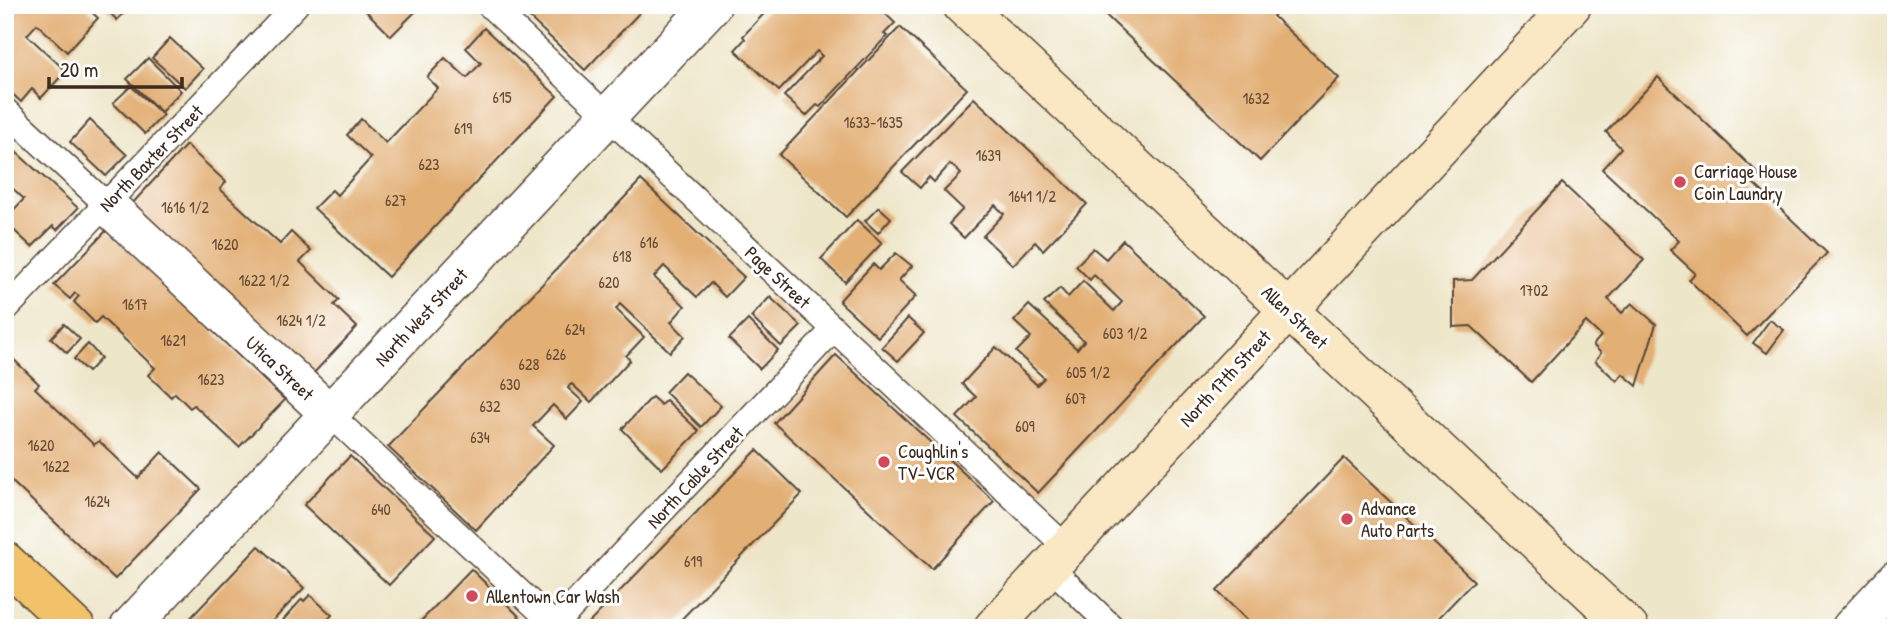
<svg xmlns="http://www.w3.org/2000/svg" width="1901" height="633" viewBox="0 0 1901 633" font-family="'Patrick Hand',sans-serif">
  <style>
    .building { fill: #e2af74 }
    .lines { fill: none; stroke-linecap: round; stroke-linejoin: round }
    .lane-casing { stroke: #564638; stroke-width: 27 }
    .street-casing { stroke: #564638; stroke-width: 41 }
    .secondary-casing { stroke: #564638; stroke-width: 41 }
    .primary-casing { stroke: #564638; stroke-width: 41 }
    .lane { stroke: #fff; stroke-width: 24 }
    .street { stroke: #fff; stroke-width: 38 }
    .secondary { stroke: #fae7c3; stroke-width: 38 }
    .primary { stroke: #f2c26a; stroke-width: 38 }
    .poi-dot { fill: #d1495b; stroke: #fff; stroke-width: 2.5 }
    .labels { text-anchor: middle; stroke-width: 6; stroke-linejoin: round; paint-order: stroke }
    .number-label { font-size: 16px; fill: #654b34 }
    .street-label { font-size: 19px; fill: #3b2a1e; stroke: #fff }
    .poi-label { font-size: 19px; fill: #3b2a1e; stroke: #fff; text-anchor: start }
  </style>
  <rect width="100%" height="100%" fill="#fff"/>
  <filter id="ink" filterUnits="userSpaceOnUse"><feTurbulence type="fractalNoise" baseFrequency=".0143" numOctaves="2"/><feDisplacementMap in="SourceGraphic" scale="14" xChannelSelector="R" yChannelSelector="G"/><feConvolveMatrix kernelMatrix="1 2 1 2 8 2 1 2 1" color-interpolation-filters="sRGB"/></filter>
  <filter id="wash" filterUnits="userSpaceOnUse"><feTurbulence type="fractalNoise" baseFrequency=".00686" numOctaves="4" result="noise"/><feDisplacementMap in="SourceGraphic" scale="28" xChannelSelector="R" yChannelSelector="G"/><feGaussianBlur stdDeviation="1.57" result="paint"/><feColorMatrix in="noise" values="0 0 0 0 0 0 0 0 0 0 0 0 0 0 0 0 0 1.4 0 .05"/><feComposite in="paint" operator="in"/></filter>
  <g filter="url(#wash)">
    <rect width="100%" height="100%" fill="#eee6c9"/>
    <g id="blocks">
      <g class="building">
        <polygon points="5,5 84,5 98,18 67,52 37,24 27,35 66,71 41,98 32,89 21,102 5,87"/>
        <polygon points="102,5 131,5 117,20"/>
        <polygon points="360,5 422,5 391,36"/>
        <polygon points="516,5 637,5 642,10 585,70"/>
        <polygon points="772,5 876,5 895,23 884,34 887,36 820,107 817,105 806,116 784,96 822,56 817,51 779,91 735,50 745,39 743,36"/>
        <polygon points="1095,5 1283,5 1273,16 1339,78 1260,161"/>
        <polygon points="900,27 967,89 846,217 779,155"/>
        <polygon points="484,28 557,96 388,277 314,208 332,190 337,195 371,158 347,135 361,119 386,143 438,88 427,77 445,58 467,78 481,63 466,48"/>
        <polygon points="170,38 203,69 185,88 152,58"/>
        <polygon points="148,58 181,91 161,112 127,79"/>
        <polygon points="1658,77 1760,175 1753,183 1827,253 1747,336 1689,280 1695,273 1670,250 1679,241 1602,169 1621,148 1606,132"/>
        <polygon points="131,86 163,115 145,134 113,103"/>
        <polygon points="974,98 1087,204 1043,250 1035,242 1013,265 983,236 1004,214 995,205 964,238 949,224 963,209 944,191 961,174 956,169 950,164 934,182 929,177 920,188 902,172"/>
        <polygon points="90,120 127,155 106,176 70,142"/>
        <polygon points="5,142 78,208 57,230 53,226 32,247 5,222 5,219 24,199 5,181"/>
        <polygon points="186,145 226,182 220,189 280,244 291,232 311,251 300,262 339,300 334,305 357,327 311,376 130,206"/>
        <polygon points="641,180 744,277 725,297 711,283 697,297 664,266 654,277 685,306 671,322 685,336 670,352 620,304 616,309 644,337 626,356 630,360 591,402 572,384 570,385 568,388 583,402 567,419 553,405 533,426 554,445 476,530 388,447"/>
        <polygon points="1562,183 1644,260 1608,299 1622,313 1632,303 1656,324 1637,386 1623,374 1617,381 1595,361 1601,353 1593,345 1601,336 1586,322 1531,382 1471,326 1453,327 1453,281 1472,280"/>
        <polygon points="879,207 891,218 878,233 865,221"/>
        <polygon points="857,220 882,243 845,282 821,259"/>
        <polygon points="107,230 285,400 239,447 194,405 190,408 175,393 171,397 148,375 155,368 101,317 95,323 74,302 79,296 75,293 70,299 54,285"/>
        <polygon points="1123,240 1204,316 1038,493 957,417 976,397 962,384 996,347 1037,385 1044,378 1016,352 1031,337 1014,321 1029,305 1077,349 1084,341 1044,303 1060,288 1068,297 1083,281 1114,311 1122,302 1094,275 1090,280 1076,266 1093,248 1106,259"/>
        <polygon points="896,253 912,266 899,280 916,296 878,337 839,301 873,264 879,270"/>
        <polygon points="770,297 801,326 781,346 751,317"/>
        <polygon points="908,318 924,333 898,361 882,347"/>
        <polygon points="748,320 778,350 760,369 729,339"/>
        <polygon points="1770,320 1784,330 1767,353 1753,343"/>
        <polygon points="64,324 80,339 67,353 51,338"/>
        <polygon points="88,344 101,358 88,372 74,359"/>
        <polygon points="5,351 39,384 35,388 94,445 99,441 138,478 162,452 201,489 115,579 5,475"/>
        <polygon points="836,355 994,501 932,569 774,423"/>
        <polygon points="684,372 721,406 701,427 665,392"/>
        <polygon points="652,397 661,405 666,400 699,431 662,469 622,429"/>
        <polygon points="757,450 802,494 673,628 584,628"/>
        <polygon points="350,456 435,536 389,585 304,505"/>
        <polygon points="1344,458 1474,581 1429,628 1255,628 1217,591"/>
        <polygon points="259,546 304,588 266,628 181,628"/>
        <polygon points="471,569 531,628 427,628 420,622"/>
        <polygon points="310,595 332,615 320,628 276,628 302,599 304,601"/>
      </g>
    </g>
  </g>
  <g filter="url(#ink)">
    <use href="#blocks" fill-opacity="0" stroke="#564638" stroke-width="2"/>
    <g class="lines">
      <g class="lane-casing">
        <g id="lane">
          <polyline points="489,5 1067,548"/>
          <polyline points="5,110 107,205"/>
          <polyline points="5,310 296,5"/>
          <polyline points="331,415 555,625 834,329"/>
          <polyline points="1050,567 1113,628"/>
        </g>
      </g>
      <g class="street-casing">
        <g id="street">
          <polyline points="107,205 331,415"/>
          <polyline points="129,628 712,5"/>
          <polyline points="1851,628 1896,580"/>
        </g>
      </g>
      <g class="secondary-casing">
        <g id="secondary">
          <polyline points="962,5 1629,628"/>
          <polyline points="993,628 1572,5"/>
        </g>
      </g>
      <g class="primary-casing">
        <polyline id="primary" points="5,561 76,628"/>
      </g>
      <use href="#lane" class="lane"/>
      <use href="#street" class="street"/>
      <use href="#secondary" class="secondary"/>
      <use href="#primary" class="primary"/>
    </g>
  </g>
  <g class="poi-dot">
    <circle cx="1680" cy="182" r="7"/>
    <circle cx="884" cy="462" r="7"/>
    <circle cx="1347" cy="519" r="7"/>
    <circle cx="472" cy="596" r="7"/>
  </g>
  <g class="labels">
    <g class="number-label">
      <text x="502" y="103">615</text>
      <text x="1256" y="104">1632</text>
      <text x="873" y="128">1633-1635</text>
      <text x="463" y="134">619</text>
      <text x="988" y="161">1639</text>
      <text x="429" y="170">623</text>
      <text x="1032" y="202">1641 1/2</text>
      <text x="396" y="206">627</text>
      <text x="185" y="213">1616 1/2</text>
      <text x="649" y="248">616</text>
      <text x="225" y="250">1620</text>
      <text x="622" y="262">618</text>
      <text x="264" y="286">1622 1/2</text>
      <text x="609" y="288">620</text>
      <text x="1534" y="296">1702</text>
      <text x="135" y="310">1617</text>
      <text x="301" y="326">1624 1/2</text>
      <text x="575" y="335">624</text>
      <text x="1125" y="339">603 1/2</text>
      <text x="173" y="346">1621</text>
      <text x="556" y="360">626</text>
      <text x="529" y="370">628</text>
      <text x="1088" y="378">605 1/2</text>
      <text x="211" y="385">1623</text>
      <text x="510" y="390">630</text>
      <text x="1076" y="404">607</text>
      <text x="490" y="412">632</text>
      <text x="1025" y="432">609</text>
      <text x="480" y="443">634</text>
      <text x="41" y="451">1620</text>
      <text x="56" y="472">1622</text>
      <text x="97" y="507">1624</text>
      <text x="381" y="515">640</text>
      <text x="693" y="567">619</text>
    </g>
    <g class="street-label">
      <text transform="translate(151 158) rotate(-46)" y="7">North Baxter Street</text>
      <text transform="translate(778 277) rotate(43)" y="7">Page Street</text>
      <text transform="translate(421 317) rotate(-47)" y="7">North West Street</text>
      <text transform="translate(1295 317) rotate(43)" y="7">Allen Street</text>
      <text transform="translate(280 368) rotate(43)" y="7">Utica Street</text>
      <text transform="translate(1225 378) rotate(-47)" y="7">North 17th Street</text>
      <text transform="translate(695 477) rotate(-47)" y="7">North Cable Street</text>
    </g>
    <g class="poi-label">
      <text x="1694" y="178">Carriage House<tspan x="1694" dy="22">Coin Laundry</tspan></text>
      <text x="898" y="458">Coughlin's<tspan x="898" dy="22">TV-VCR</tspan></text>
      <text x="1361" y="515">Advance<tspan x="1361" dy="22">Auto Parts</tspan></text>
      <text x="486" y="603">Allentown Car Wash</text>
    </g>
  </g>
  <rect width="1901" height="633" fill="none" stroke="#fff" stroke-width="28"/>
  <path d="M49 77v10h133v-10" fill="none" stroke="#3b2a1e" stroke-width="3.5"/>
  <text x="60" y="77" font-size="21" fill="#3b2a1e" stroke="#ffffff" stroke-width="5" paint-order="stroke">20 m</text>
</svg>
